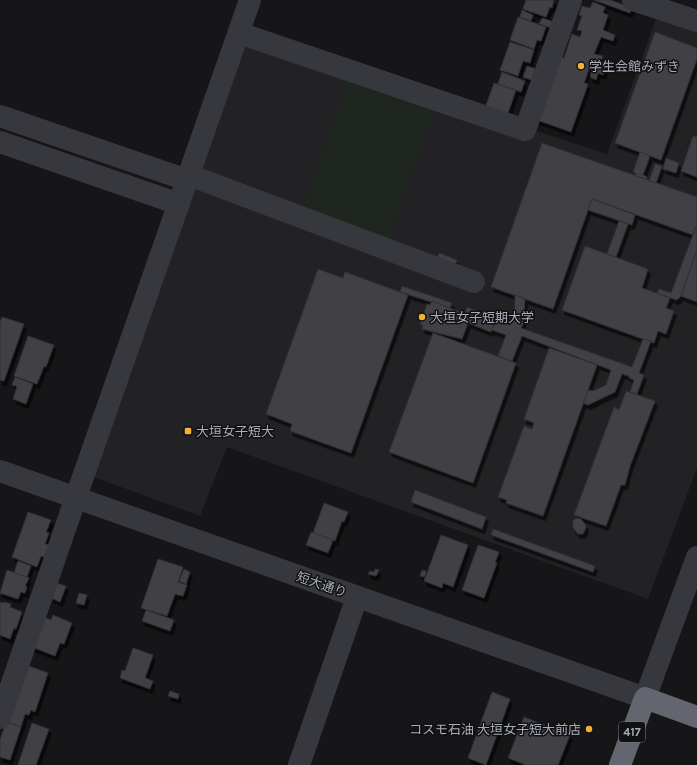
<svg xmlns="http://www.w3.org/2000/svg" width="697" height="765" viewBox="0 0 697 765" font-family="Karla,'Noto Sans JP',sans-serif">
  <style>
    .built { fill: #222225 }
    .green { fill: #1e261f }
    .building { fill: #404145; stroke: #303034; filter: url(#shadow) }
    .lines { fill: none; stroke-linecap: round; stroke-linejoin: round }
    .minor { stroke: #37383d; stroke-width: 22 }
    .highway { stroke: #63666e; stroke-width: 22 }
    .poi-dot { fill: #f2b134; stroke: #111113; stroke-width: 1.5 }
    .labels { text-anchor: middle; stroke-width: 3; stroke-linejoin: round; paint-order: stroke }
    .shield { fill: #111113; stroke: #7b7e86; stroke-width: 1 }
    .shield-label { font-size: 12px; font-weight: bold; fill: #a8adb8 }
    .poi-label { font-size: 13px; fill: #a8adb8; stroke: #111113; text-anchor: start }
    .street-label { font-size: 13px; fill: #a8adb8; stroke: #111113 }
  </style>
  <defs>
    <filter id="shadow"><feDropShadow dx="2.5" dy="4.5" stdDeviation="0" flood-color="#0009"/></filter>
  </defs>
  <rect width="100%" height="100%" fill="#161618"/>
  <polygon class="built" points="657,16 697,29 697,468 648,599 227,447 200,516 91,476 240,48 256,44 528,141 533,130 607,154"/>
  <polygon class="green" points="348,82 434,113 386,245 301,214"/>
  <g class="building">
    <polygon points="526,0 554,0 552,8 550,7 546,17 523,9"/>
    <polygon points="594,0 610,0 632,8 630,13"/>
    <polygon points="593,2 605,7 603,13 608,15 603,30 615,35 613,41 601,37 594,54 603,56 601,61 607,63 603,75 598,73 596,80 590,77 592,70 589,69 584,83 588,84 571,132 537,120 560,57 564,58 572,34 580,37 582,31 577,30 582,16 579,15 582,6 590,8"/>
    <polygon points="522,10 533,15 531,21 520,17"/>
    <polygon points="518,17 546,27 541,41 537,40 534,49 510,40"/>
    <polygon points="542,18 554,22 552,28 539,24"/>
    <polygon points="655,32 697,48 697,59 661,160 615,143"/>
    <polygon points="510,42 534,50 530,63 523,61 518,76 500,70"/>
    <polygon points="527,66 539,70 535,81 523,77"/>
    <polygon points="502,72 525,81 521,92 498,84"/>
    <polygon points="494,83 516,90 507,116 485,108"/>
    <polygon points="693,136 697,137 697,177 681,171"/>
    <polygon points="542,143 697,197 697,223 693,235 592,199 553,309 491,287"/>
    <polygon points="640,152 650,156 643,175 647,177 646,179 635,176 636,173 633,172"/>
    <polygon points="666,158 679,163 676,173 663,169"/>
    <polygon points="655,164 662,166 656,183 649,181"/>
    <polygon points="592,199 635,215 632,225 588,210"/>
    <polygon points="619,221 628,224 616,257 607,254"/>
    <polygon points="697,224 697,250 681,296 678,299 676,300 657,293 659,289 671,293"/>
    <polygon points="585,246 648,269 642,288 670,298 666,308 674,311 666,334 658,331 654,343 562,310"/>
    <polygon points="697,250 697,302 681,296"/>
    <polygon points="439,253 457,260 455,265 437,258"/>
    <polygon points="318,269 343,278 345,272 408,295 351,453 290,431 292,424 266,414"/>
    <polygon points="402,286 452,303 450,308 400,292"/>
    <polygon points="515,295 525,299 523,324 521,328 632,367 643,339 651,341 639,373 644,375 637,394 630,392 634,380 629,378 629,376 622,374 615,392 588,405 583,403 588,390 593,391 606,385 611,370 522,336 512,361 498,356 506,335 492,330 496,320 510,325 510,324 511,324 515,306"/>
    <polygon points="432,301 465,314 467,307 496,318 491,332 468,323 462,339 422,329 423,325 420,324 427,304 430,305"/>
    <polygon points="2,317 24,324 4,381 0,380 0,322"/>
    <polygon points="433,333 516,363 473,483 389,452"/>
    <polygon points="28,336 54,345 46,367 44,366 37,384 14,376"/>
    <polygon points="549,348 597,365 543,516 506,503 507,500 498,497 524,426 532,429 534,423 524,419"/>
    <polygon points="15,377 33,384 26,404 13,399 17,386 12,385"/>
    <polygon points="626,391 655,401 630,466 625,485 621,485 606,526 574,515 614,407 619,410"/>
    <polygon points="415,490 486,517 482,529 411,502"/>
    <polygon points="324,503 348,512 344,522 342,521 335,541 313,533"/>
    <polygon points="28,512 51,520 46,532 49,533 45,544 49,545 44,557 41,556 37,567 12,557"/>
    <polygon points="576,518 581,519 586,526 585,530 583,534 578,534 573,528 573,521"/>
    <polygon points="493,529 595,566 593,572 491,535"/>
    <polygon points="311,532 333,540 328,553 306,545"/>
    <polygon points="441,535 468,545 453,587 443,583 442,588 424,581"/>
    <polygon points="478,545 499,552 495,563 497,563 484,598 462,590"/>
    <polygon points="158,559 183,567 178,582 187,585 183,596 175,594 167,616 141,608"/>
    <polygon points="18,561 31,566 27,577 14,573"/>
    <polygon points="184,569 190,572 186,584 179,581"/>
    <polygon points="375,569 379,570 376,576 368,574 370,571 374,572"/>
    <polygon points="7,570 29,578 25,586 27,587 25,593 21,592 18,599 0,593"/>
    <polygon points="422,570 426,571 425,577 420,576"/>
    <polygon points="56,583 66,586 60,602 51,598"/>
    <polygon points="79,593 87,595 84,605 76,603"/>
    <polygon points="0,602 3,603 4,602 11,604 10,607 22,612 16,629 14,628 10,639 0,635"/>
    <polygon points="146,610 174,620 170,631 142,621"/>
    <polygon points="53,615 72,623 64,644 60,643 55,656 32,647 44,617 51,620"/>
    <polygon points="133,648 153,655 145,678 153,681 150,689 120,678 122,670 125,671"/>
    <polygon points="26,665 48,673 35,712 31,710 29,715 25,714 21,727 7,722"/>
    <polygon points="170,691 179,694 178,699 168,696"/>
    <polygon points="492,692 510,699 486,765 468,758"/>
    <polygon points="524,717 570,735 558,765 526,765 508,758"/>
    <polygon points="6,722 21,727 10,760 0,757 0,740"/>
    <polygon points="32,723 49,729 36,765 18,765"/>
  </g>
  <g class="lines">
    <g class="minor">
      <polyline points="633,0 697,21"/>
      <polyline points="239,33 525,130 571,0"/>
      <polyline points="0,116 187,180"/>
      <polyline points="0,142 179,204"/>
      <polyline points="189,175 474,282"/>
      <polyline points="0,471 645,698 697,557"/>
      <polyline points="0,718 76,497 250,0"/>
      <polyline points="299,765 357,597"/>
    </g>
    <polyline class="highway" points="620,765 645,698 697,717"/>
  </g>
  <g class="poi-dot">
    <circle cx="581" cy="66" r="4"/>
    <circle cx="422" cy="317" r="4"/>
    <rect x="184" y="427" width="8" height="8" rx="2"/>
    <circle cx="589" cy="729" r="4"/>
  </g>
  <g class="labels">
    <rect class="shield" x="619" y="722" width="26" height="20" rx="3"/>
    <g class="shield-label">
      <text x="632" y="736">417</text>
    </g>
    <g class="poi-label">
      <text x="589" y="71">学生会館みずき</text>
      <text x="430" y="322">大垣女子短期大学</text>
      <text x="196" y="436">大垣女子短大</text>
      <text x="581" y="734" text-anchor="end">コスモ石油 大垣女子短大前店</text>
    </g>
    <g class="street-label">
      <text transform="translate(322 584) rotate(19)" y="5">短大通り</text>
    </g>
  </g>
</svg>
